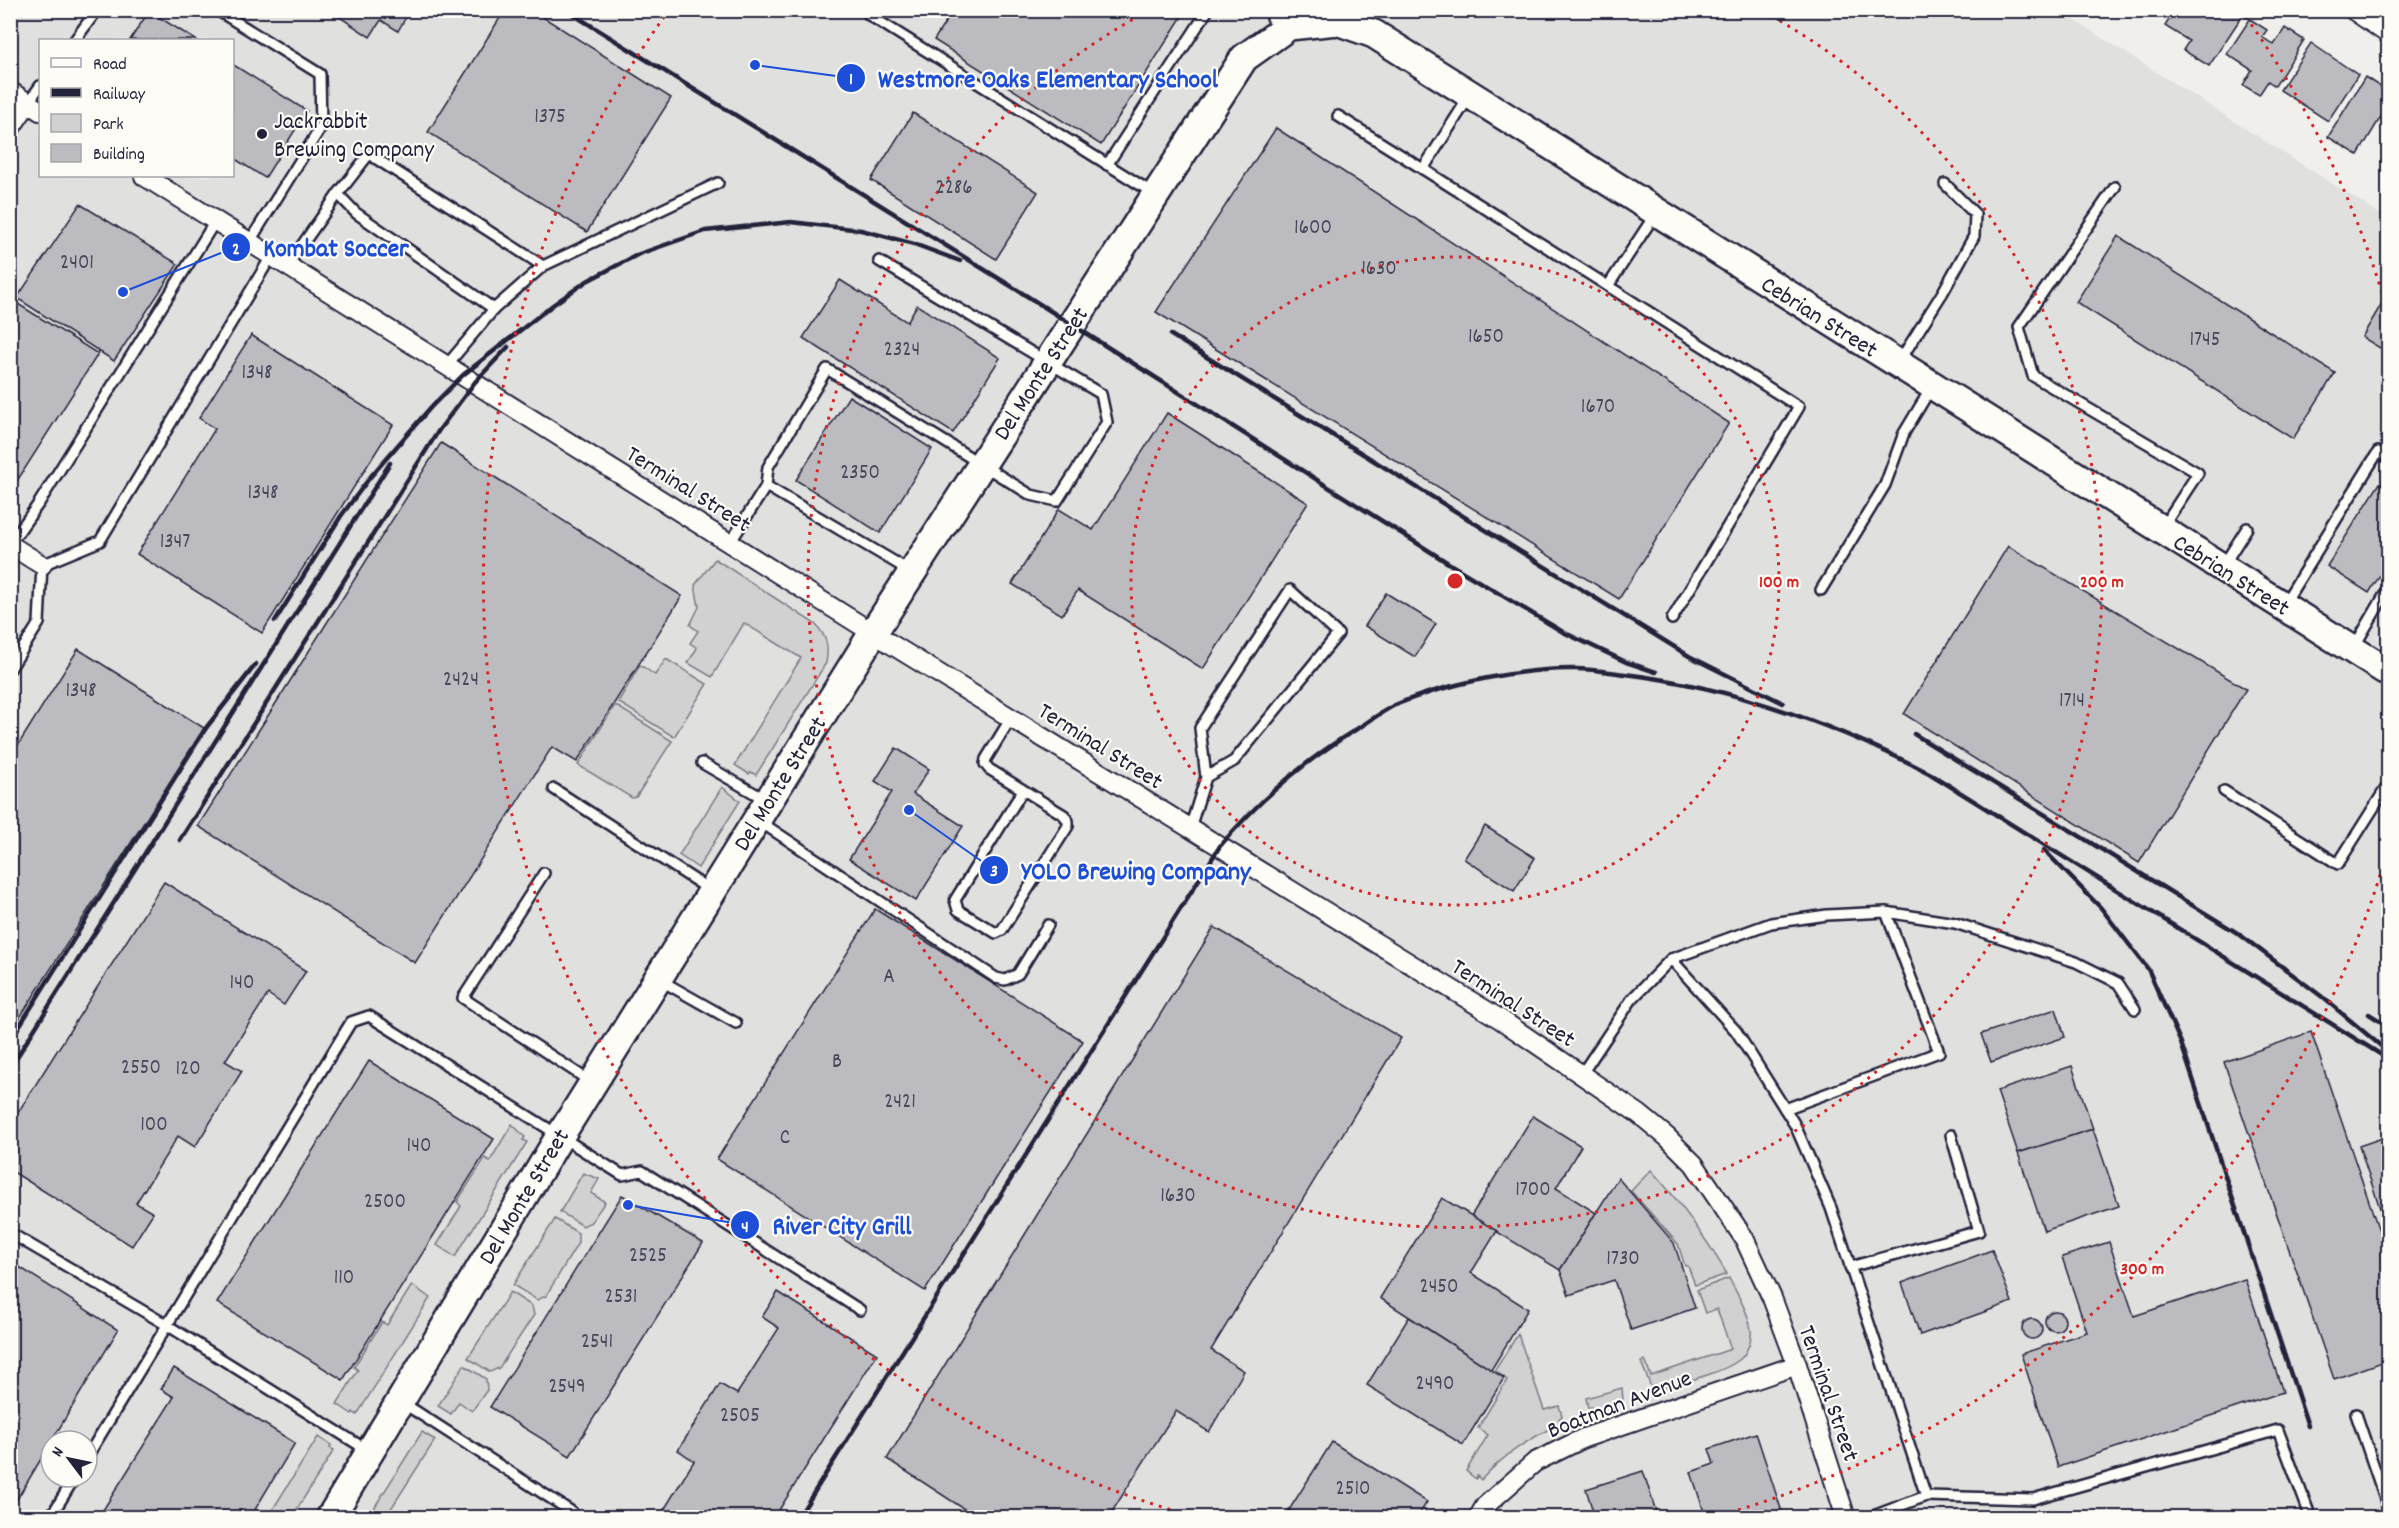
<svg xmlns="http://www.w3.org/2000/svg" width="2399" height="1528" viewBox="0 0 2399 1528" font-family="Dekko,sans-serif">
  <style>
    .built { fill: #e0e0df; fill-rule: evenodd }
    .green { fill: #d2d1d1; stroke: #7a7a86; stroke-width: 1.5 }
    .building { fill: #bcbcc0; stroke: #22223b; stroke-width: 1.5 }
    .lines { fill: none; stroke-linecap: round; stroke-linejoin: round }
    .lane-casing { stroke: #22223b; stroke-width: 14 }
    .street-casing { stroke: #22223b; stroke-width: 22 }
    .secondary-casing { stroke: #22223b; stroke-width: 32 }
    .lane { stroke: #fdfcf7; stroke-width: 9 }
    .street { stroke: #fdfcf7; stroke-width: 18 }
    .secondary { stroke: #fdfcf7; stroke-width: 27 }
    .rail { stroke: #22223b; stroke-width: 4.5 }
    .ring { fill: none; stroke: #d62828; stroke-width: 3; stroke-dasharray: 3 6 }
    .poi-dot { fill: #22223b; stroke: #fdfcf7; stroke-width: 2 }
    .labels { text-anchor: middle; stroke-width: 4.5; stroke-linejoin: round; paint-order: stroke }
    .number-label { font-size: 21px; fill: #48485c }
    .poi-label { font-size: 24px; fill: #22223b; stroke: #fdfcf7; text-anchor: start }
    .street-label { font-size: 24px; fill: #22223b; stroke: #fdfcf7 }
    .centre { fill: #d62828; stroke: #fdfcf7; stroke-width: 3 }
    .ring-label { font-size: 18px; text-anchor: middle; font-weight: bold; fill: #d62828; stroke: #fdfcf7; stroke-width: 4.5; stroke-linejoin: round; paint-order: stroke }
    .leader { fill: none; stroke: #1d4ed8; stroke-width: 2 }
    .callout-dot { fill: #1d4ed8; stroke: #fdfcf7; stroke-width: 2 }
    .mark-label { font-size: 18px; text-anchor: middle; font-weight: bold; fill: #fff }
    .callout-label { font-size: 26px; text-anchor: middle; font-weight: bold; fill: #1d4ed8; stroke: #fdfcf7; stroke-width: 4.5; stroke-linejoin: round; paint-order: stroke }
  </style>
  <rect width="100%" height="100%" fill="#f0efec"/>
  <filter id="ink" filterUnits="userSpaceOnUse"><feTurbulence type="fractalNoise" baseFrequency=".0167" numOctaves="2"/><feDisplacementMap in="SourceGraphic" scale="12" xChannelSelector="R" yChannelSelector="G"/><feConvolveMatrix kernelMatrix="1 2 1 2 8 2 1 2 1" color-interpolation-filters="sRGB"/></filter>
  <g filter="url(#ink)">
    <path class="built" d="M10 11H2060L2388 219V1517H11ZM40 40H232V176H40ZM51 1441H87V1477H51Z"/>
    <g class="green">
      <path d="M715 559 815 624C827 636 829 647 826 663L756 775 751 772 749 774 735 765 801 658 744 623 712 677 688 663 697 648 690 643 698 631 690 625 699 607 695 585Z"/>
      <polygon points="666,659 707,684 674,737 618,702 640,665 655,675"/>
      <polygon points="615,705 672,741 636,797 632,798 578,765"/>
      <polygon points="722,787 740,801 698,868 679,855"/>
      <polygon points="512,1124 525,1137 523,1140 527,1142 455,1257 437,1245 461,1206 457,1202 485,1158 490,1161"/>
      <path d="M1651 1170C1681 1203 1705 1237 1727 1274L1695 1285 1688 1266H1685L1678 1244 1631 1191Z"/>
      <polygon points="583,1173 599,1179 591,1193 605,1202 591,1222 583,1226 560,1212"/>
      <polygon points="555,1219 578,1233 578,1243 546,1296 537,1300 513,1285"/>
      <path d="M1729 1278C1737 1294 1749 1313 1751 1330 1752 1340 1747 1354 1739 1360 1721 1374 1678 1383 1655 1390L1654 1386 1651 1387 1641 1362 1645 1360 1651 1376 1731 1349 1717 1309 1705 1313 1697 1290Z"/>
      <polygon points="412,1285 430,1298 357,1415 353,1412 352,1414 337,1404 358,1370 354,1367 382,1322 387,1325"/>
      <polygon points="510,1292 532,1306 534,1315 499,1368 490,1372 468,1358"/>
      <path d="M1518 1334 1544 1410 1559 1406 1562 1416 1559 1419 1561 1423C1531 1438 1504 1454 1481 1480L1477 1476 1476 1479 1466 1471 1488 1435 1478 1428 1507 1380 1495 1370Z"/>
      <polygon points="464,1365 486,1379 487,1390 472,1411 459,1402 451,1414 438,1406"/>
      <polygon points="1622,1388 1623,1400 1592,1411 1591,1407 1588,1408 1586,1398"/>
      <polygon points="422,1432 435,1440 387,1515 374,1508"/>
      <polygon points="318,1437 331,1445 330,1448 334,1450 292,1517 268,1517"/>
    </g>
    <g class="building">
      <polygon points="329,10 410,10 398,31 381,20 370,37"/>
      <polygon points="505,10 532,10 671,98 587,232 428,132"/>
      <polygon points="953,10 1186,10 1101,145 934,40"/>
      <polygon points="2175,10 2216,12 2246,10 2209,66 2183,50 2189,41 2165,26"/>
      <polygon points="149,11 196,40 130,40"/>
      <polygon points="2250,19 2267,30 2262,37 2274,45 2285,28 2304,40 2275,86 2268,81 2259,95 2243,85 2252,70 2227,54"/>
      <polygon points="2311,43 2358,75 2328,121 2280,90"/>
      <polygon points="232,64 307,111 265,178 232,157"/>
      <polygon points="2365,77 2388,92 2388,105 2358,155 2328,137"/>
      <polygon points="913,113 1038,192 996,259 871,180"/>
      <polygon points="1276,128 1729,423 1619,599 1156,312"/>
      <polygon points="80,204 178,264 114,361 17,298"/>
      <polygon points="2118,236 2335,373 2293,439 2076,302"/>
      <polygon points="840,280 907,322 917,305 1000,358 953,433 803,338"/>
      <polygon points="2388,293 2388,353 2362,337"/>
      <polygon points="10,299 98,354 17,481 10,477"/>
      <polygon points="251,335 393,425 262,633 137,554 215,429 199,418"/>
      <polygon points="849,396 932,449 880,533 796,480"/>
      <polygon points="1167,413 1308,503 1203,669 1078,590 1062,615 1012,584 1059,509 1093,530"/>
      <polygon points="441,443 682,596 577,762 552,747 415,963 198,826"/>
      <polygon points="2380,483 2388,488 2388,562 2369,593 2327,566"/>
      <polygon points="2008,546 2246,689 2139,863 1904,714"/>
      <polygon points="1386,593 1436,624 1415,657 1365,626"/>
      <polygon points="78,649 204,728 10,1033 10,758"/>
      <polygon points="896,748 929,769 913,794 963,826 916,901 849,859 892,792 875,781"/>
      <polygon points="1485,826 1535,858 1514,891 1464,859"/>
      <polygon points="164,882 306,971 284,1005 268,994 225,1061 242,1071 195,1147 178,1136 136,1203 153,1213 132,1246 10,1170 10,1125"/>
      <polygon points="875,909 1083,1041 925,1291 717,1159"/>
      <polygon points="1214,927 1401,1038 1211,1350 1244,1371 1209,1432 1176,1411 1108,1518 978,1518 887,1459"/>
      <polygon points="2056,1009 2065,1037 1991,1062 1981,1034"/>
      <polygon points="2311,1032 2388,1257 2388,1360 2334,1379 2224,1062"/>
      <polygon points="369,1061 494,1139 343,1380 217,1303"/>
      <polygon points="2072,1066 2093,1129 2018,1153 1997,1091"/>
      <polygon points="1533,1116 1581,1146 1556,1188 1596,1213 1560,1270 1471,1216"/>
      <polygon points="2093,1129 2119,1206 2044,1231 2018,1153"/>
      <polygon points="2388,1136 2388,1232 2359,1146"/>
      <polygon points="1618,1178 1674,1243 1695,1308 1631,1330 1614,1280 1569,1295 1560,1270"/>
      <polygon points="622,1195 703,1243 570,1456 490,1407"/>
      <polygon points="1442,1198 1497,1231 1471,1273 1528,1309 1491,1370 1380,1298"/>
      <polygon points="2109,1242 2134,1316 2245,1279 2283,1392 2058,1467 2021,1354 2087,1332 2062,1257"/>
      <polygon points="1992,1250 2012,1302 1920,1335 1902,1283"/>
      <polygon points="10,1261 118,1330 10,1511"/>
      <polygon points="778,1292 877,1354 774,1518 659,1518 694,1461 678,1450 720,1384 737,1394 779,1328 762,1317"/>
      <circle cx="2055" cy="1321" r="10"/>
      <polygon points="1409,1317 1504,1378 1463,1445 1367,1385"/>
      <circle cx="2032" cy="1329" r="10"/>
      <polygon points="174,1368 295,1443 250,1518 98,1518 174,1397 161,1389"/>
      <polygon points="1756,1433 1784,1518 1706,1518 1691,1472 1714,1464 1709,1449"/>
      <polygon points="1332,1442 1427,1502 1417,1518 1301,1518 1289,1510"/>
      <polygon points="1643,1471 1658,1518 1595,1518 1586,1489"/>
      <polygon points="1289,1510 1301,1518 1284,1518"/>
    </g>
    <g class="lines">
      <g class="lane-casing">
        <g id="lane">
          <polyline points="217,10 320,74 321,127 250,241"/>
          <polyline points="868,10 869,15 1153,193"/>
          <polyline points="1270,10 1276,33"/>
          <polyline points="75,40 97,10"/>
          <polyline points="28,103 40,86"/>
          <polyline points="1338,116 1423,169 1469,97"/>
          <polyline points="1107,165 1208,10"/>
          <polyline points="1423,169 1799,407 1672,619"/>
          <polyline points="2115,187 2019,327 2033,376 2198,473 2162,528"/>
          <polyline points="338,194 356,213 494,309"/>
          <polyline points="288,265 338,194 369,154 543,266"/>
          <polyline points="1608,286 1656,213"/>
          <polyline points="1899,362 1943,292 1974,236 1975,214 1945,184"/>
          <polyline points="447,365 494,309 543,266 718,183"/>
          <polyline points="766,486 768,467 827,369 1031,495 1057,501 1107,422 1101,394 879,261"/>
          <polyline points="730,543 766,486 910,571"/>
          <polyline points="10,544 39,503 216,220"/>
          <polyline points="2223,566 2247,528"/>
          <polyline points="1821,590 1885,485 1904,433 1931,388"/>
          <polyline points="2284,604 2378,452 2388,458"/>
          <polyline points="2353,649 2388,589"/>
          <polyline points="10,669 39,623 42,565 100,541 272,255"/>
          <polyline points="1011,718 986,759 985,764 989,769 1064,815 1068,821 1068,826 1002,930 996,933 958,910 955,900 1023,790"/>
          <polyline points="702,763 766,800"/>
          <polyline points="554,789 710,890"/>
          <polyline points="2224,791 2338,864 2388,785"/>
          <polyline points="759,821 996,978 1005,980 1018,974 1048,925"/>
          <polyline points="1190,828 1206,777 1200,728 1290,590 1338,634 1234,761 1206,777"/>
          <polyline points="544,873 463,998 591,1082"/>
          <polyline points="1671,959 1736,1031 1795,1125 1831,1208 1926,1496 1868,1518"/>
          <polyline points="660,980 736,1023"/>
          <polyline points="1581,1075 1632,999 1671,959 1771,923 1827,915 1886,912 1955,923 2076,962 2118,983 2135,1009"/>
          <polyline points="1785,1109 1939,1052 1886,912"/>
          <polyline points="10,1233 167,1325 367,1450"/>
          <polyline points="1850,1267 1979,1231 1951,1135"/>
          <polyline points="403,1403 572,1512"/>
          <polyline points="2356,1414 2388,1508"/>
          <polyline points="87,1457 351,1022 369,1016 622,1175 642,1171 860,1310"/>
          <polyline points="1926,1496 2033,1499 2278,1430 2311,1518"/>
          <polyline points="50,1518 75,1477"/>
        </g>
      </g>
      <g class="street-casing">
        <g id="street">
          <polyline points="2353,10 2388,34"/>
          <polyline points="10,91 40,111"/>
          <polyline points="10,129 28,103"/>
          <polyline points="144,176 873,633 1500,1019 1639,1114 1667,1137 1694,1164 1744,1238 1772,1298 1797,1365 1846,1518"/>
          <polyline points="10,545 42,565"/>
          <polyline points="1478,1518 1485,1506 1535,1462 1584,1438 1797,1365"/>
        </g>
      </g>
      <g class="secondary-casing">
        <polyline id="secondary" points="330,1518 560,1136 873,633 1244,58 1289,26 1337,21 1374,34 2388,672"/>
      </g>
      <use href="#lane" class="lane"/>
      <use href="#street" class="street"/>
      <use href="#secondary" class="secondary"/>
      <g class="rail">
        <polyline points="566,10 1019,291 1453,566 1563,632 1626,662 1656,672"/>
        <polyline points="1171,335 1689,656 1783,703"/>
        <polyline points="275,621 341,516 371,476 431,407 463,375 554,304 587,281 639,254 705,231 791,222 861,230 914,244 960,261"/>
        <polyline points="1914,734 2239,934 2321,996 2381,1046"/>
        <polyline points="180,840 439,430 475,382 508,347"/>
        <polyline points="2044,850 2101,908 2148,969 2181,1043 2308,1426"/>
        <polyline points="2369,1014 2388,1026"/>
        <polyline points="10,1041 206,728 256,664"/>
        <polyline points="10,1068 390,463"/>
        <path d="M798 1518 1220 846C1260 799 1307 759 1360 727 1371 720 1383 711 1395 705 1445 684 1522 668 1576 669 1592 669 1609 672 1625 674 1732 687 1834 724 1929 773L2388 1059"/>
      </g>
    </g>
  </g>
  <g class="ring">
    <circle cx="1455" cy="581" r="324"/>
    <path d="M1764 12A647 647 0 1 1 1146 12"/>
    <path d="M2388 849A971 971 0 0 1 1714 1517M1196 1517A971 971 0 0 1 664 17M2246 17A971 971 0 0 1 2388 313"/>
  </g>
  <circle class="poi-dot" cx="262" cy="134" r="6"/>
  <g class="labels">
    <g class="number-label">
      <text x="550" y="122">1375</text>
      <text x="954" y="193">2286</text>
      <text x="1313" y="233">1600</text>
      <text x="77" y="268">2401</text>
      <text x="1379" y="274">1630</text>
      <text x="1486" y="342">1650</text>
      <text x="2205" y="345">1745</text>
      <text x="902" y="355">2324</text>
      <text x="257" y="378">1348</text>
      <text x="1598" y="412">1670</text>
      <text x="860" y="478">2350</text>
      <text x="263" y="498">1348</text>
      <text x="175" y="547">1347</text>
      <text x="461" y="685">2424</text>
      <text x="81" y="696">1348</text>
      <text x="2072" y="706">1714</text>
      <text x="889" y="982">A</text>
      <text x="242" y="988">140</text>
      <text x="837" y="1067">B</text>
      <text x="141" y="1073">2550</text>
      <text x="188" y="1074">120</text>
      <text x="900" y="1107">2421</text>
      <text x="154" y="1130">100</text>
      <text x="785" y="1143">C</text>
      <text x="419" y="1151">140</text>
      <text x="1533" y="1195">1700</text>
      <text x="1178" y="1201">1630</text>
      <text x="385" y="1207">2500</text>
      <text x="648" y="1261">2525</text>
      <text x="1623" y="1264">1730</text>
      <text x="344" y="1283">110</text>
      <text x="1439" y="1292">2450</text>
      <text x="621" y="1302">2531</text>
      <text x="597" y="1347">2541</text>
      <text x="1435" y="1389">2490</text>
      <text x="567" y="1392">2549</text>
      <text x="740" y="1421">2505</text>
      <text x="1353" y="1494">2510</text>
    </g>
    <g class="poi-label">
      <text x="274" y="128">Jackrabbit<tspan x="274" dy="28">Brewing Company</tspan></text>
    </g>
    <g class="street-label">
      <text transform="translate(1820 316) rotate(32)" y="8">Cebrian Street</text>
      <text transform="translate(1040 373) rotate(-57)" y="8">Del Monte Street</text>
      <text transform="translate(689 488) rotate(32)" y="8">Terminal Street</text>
      <text transform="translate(2232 574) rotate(32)" y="8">Cebrian Street</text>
      <text transform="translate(1101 745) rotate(32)" y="8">Terminal Street</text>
      <text transform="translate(779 783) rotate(-58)" y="8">Del Monte Street</text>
      <text transform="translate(1514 1002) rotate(33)" y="8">Terminal Street</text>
      <text transform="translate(523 1196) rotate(-59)" y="8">Del Monte Street</text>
      <text transform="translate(1830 1393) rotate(71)" y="8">Terminal Street</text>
      <text transform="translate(1619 1403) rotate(-21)" y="8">Boatman Avenue</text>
    </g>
  </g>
  <circle cx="1455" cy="581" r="9" class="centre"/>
  <g class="ring-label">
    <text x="1779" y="587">100 m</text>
    <text x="2102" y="587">200 m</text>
    <text x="2142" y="1274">300 m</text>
  </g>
  <path class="leader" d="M755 65L851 78M123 292L236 247M909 810L994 870M628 1205L745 1225"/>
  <g class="callout-dot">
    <circle cx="755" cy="65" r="6"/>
    <circle cx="123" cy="292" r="6"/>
    <circle cx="909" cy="810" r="6"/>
    <circle cx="628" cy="1205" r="6"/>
    <circle cx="851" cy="78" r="15"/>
    <circle cx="236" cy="247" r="15"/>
    <circle cx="994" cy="870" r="15"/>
    <circle cx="745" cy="1225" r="15"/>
  </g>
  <g class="mark-label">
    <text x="851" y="84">1</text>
    <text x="236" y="254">2</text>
    <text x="994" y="876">3</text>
    <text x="745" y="1232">4</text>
  </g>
  <g class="callout-label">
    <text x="1048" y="87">Westmore Oaks Elementary School</text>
    <text x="336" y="256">Kombat Soccer</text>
    <text x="1136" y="879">YOLO Brewing Company</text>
    <text x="842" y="1234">River City Grill</text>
  </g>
  <rect width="2399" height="1528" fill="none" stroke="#fdfcf7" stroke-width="36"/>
  <rect x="18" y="18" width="2363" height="1492" fill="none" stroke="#22223b" stroke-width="2" filter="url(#ink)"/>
  <rect x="39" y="39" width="195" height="138" fill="#fdfcf7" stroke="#a5a5ac" stroke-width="1.5"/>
  <rect x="51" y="58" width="30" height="9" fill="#fdfcf7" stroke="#a5a5ac" stroke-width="1.5"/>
  <text x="93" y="69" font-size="18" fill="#22223b">Road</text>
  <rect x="51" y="88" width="30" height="9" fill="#22223b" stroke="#a5a5ac" stroke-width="1.5"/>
  <text x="93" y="99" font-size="18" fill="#22223b">Railway</text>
  <rect x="51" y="114" width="30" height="18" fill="#d2d1d1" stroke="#a5a5ac" stroke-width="1.5"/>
  <text x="93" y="129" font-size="18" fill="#22223b">Park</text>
  <rect x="51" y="144" width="30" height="18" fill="#bcbcc0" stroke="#a5a5ac" stroke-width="1.5"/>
  <text x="93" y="159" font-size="18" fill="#22223b">Building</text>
  <g transform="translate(69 1459) rotate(302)"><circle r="28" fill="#fdfcf7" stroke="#a5a5ac" stroke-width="1.5"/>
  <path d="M0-4.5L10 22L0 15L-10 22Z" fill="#22223b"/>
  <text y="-9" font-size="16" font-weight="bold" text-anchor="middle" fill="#22223b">N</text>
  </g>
</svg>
